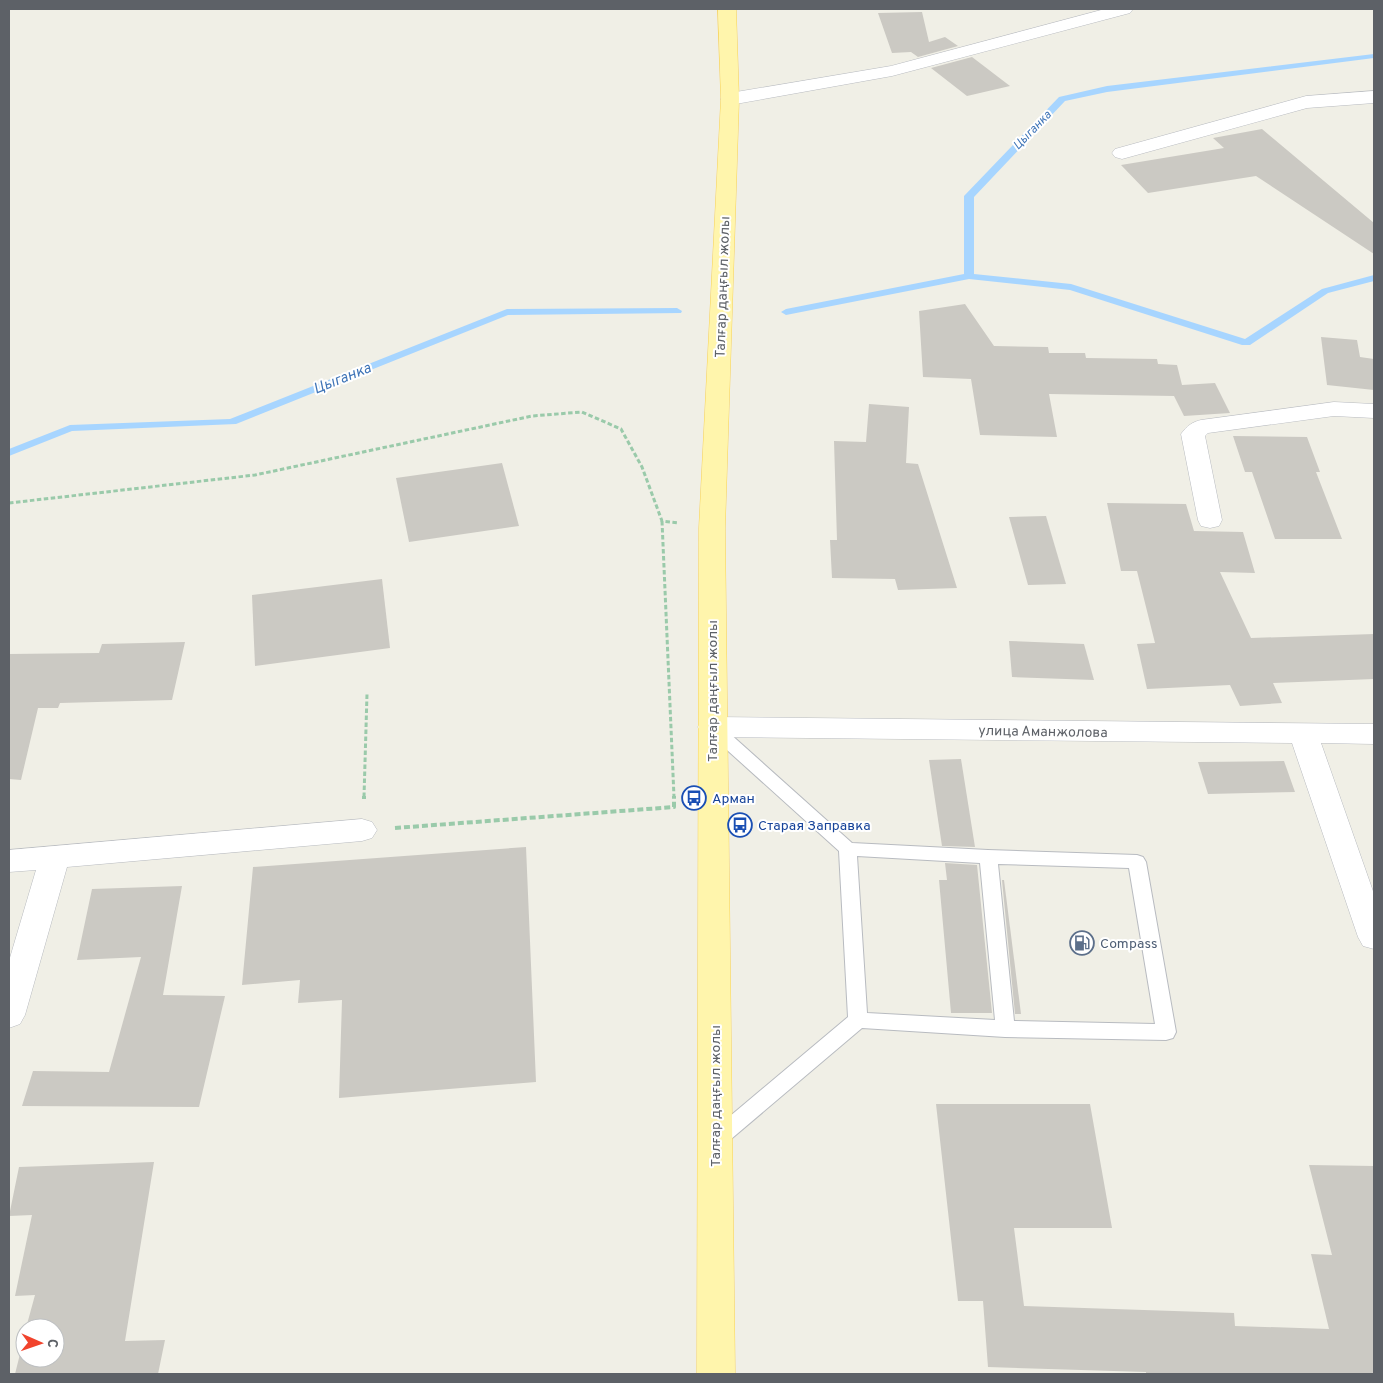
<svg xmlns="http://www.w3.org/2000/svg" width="1383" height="1383" viewBox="0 0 1383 1383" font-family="Overpass,sans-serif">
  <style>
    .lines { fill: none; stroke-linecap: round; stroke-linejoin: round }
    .stream { fill: #a7d5ff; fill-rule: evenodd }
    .building { fill: #cbc9c3 }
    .service-casing { stroke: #b8bbc0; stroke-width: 2 }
    .minor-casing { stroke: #b8bbc0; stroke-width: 1 }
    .primary-casing { stroke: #f8d258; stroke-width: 1 }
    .path-far1 { stroke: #9acaaa; stroke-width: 3; stroke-dasharray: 4.5 2.5; stroke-linecap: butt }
    .path { stroke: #9acaaa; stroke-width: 4; stroke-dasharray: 6 3; stroke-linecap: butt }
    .service { fill: #fff; fill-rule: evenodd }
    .minor { fill: #fff; fill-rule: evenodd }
    .primary { fill: #fff5ac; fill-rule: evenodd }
    .labels { text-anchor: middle; stroke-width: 4; stroke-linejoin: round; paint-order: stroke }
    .far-water-label { font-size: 12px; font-style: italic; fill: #3e74b7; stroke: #fff }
    .street-label { font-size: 14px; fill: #5d6167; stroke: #fff }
    .transit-label { font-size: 14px; fill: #164399; stroke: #fff; text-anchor: start }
    .service-label { font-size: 14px; fill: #4e5e75; stroke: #fff; text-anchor: start }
    .water-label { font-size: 15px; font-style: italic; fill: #3e74b7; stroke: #fff }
  </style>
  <rect width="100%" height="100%" fill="#f0efe6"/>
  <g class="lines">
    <g class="stream">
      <polygon points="1374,54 1374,58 1107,92 1065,101 974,197 974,274 1071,284 1245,339 1322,289 1374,275 1374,281 1328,293 1250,345 1242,345 1070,290 969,279 786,315 781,312 786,309 964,274 964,196 1059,97 1107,86"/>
      <polygon points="677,308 682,311 681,313 508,315 236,424 72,431 9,456 9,449 70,425 230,419 507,309"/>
    </g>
  </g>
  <g class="building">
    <polygon points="922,12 929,42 945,37 958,46 918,57 911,52 892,53 878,13"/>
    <polygon points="972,57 1010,86 967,96 931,68"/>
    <polygon points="1262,129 1374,223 1374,254 1256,176 1148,193 1121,165 1224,148 1213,138"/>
    <polygon points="965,304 994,346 1048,347 1049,353 1085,353 1086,358 1157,359 1158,364 1177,365 1182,385 1215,383 1230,413 1184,416 1174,396 1049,394 1057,437 980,435 971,379 923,377 919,311"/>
    <polygon points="1321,337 1357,340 1360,357 1374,359 1374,390 1327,385"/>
    <polygon points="869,404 909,407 906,463 918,464 957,588 898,590 895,579 832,578 830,540 837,540 834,441 866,442"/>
    <polygon points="1233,436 1307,437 1320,472 1316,472 1342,539 1275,539 1252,472 1245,472"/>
    <polygon points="502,463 519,526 409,542 396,478"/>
    <polygon points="1107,503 1186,504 1194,531 1243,532 1255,573 1220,572 1251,638 1374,634 1374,679 1273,683 1282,703 1240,706 1230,685 1147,689 1137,644 1155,643 1137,571 1121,571"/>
    <polygon points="1046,516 1066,584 1028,585 1009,517"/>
    <polygon points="382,579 390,648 255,666 252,595"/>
    <polygon points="1009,641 1084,644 1094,680 1012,677"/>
    <polygon points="185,642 172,700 60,703 58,708 38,708 21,780 9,779 9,654 99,653 102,644"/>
    <polygon points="961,759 975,847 942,846 929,760"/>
    <polygon points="1284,761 1295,792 1208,794 1198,762"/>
    <polygon points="526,847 536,1082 339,1098 342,1000 298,1003 300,980 242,985 253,867"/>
    <polygon points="945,863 977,865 992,1013 951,1013 939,880 947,880"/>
    <polygon points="1002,880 1004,880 1021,1014 1015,1014"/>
    <polygon points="182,886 163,995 225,996 199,1107 22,1106 33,1071 109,1072 141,957 77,960 92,889"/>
    <polygon points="936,1104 1090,1104 1112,1228 1014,1228 1024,1306 1234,1313 1235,1326 1329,1329 1311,1254 1332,1255 1309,1165 1374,1166 1374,1374 1146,1374 1146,1372 988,1367 983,1301 958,1301"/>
    <polygon points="154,1162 125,1341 165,1340 158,1374 15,1374 25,1334 25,1358 55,1358 55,1328 26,1328 35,1295 15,1296 32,1215 9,1216 19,1167"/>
  </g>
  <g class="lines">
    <g class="service-casing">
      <path id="service" d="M712 721 718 723 852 843 988 850 1137 855 1143 857 1146 862 1176 1032 1173 1038 1166 1040 1005 1037 862 1028 724 1145 717 1148 710 1145 707 1139 710 1133 848 1017 839 851 706 731 704 727 706 723ZM857 856 980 863 995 1020 867 1013ZM998 864 1129 868 1155 1024 1014 1021Z"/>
    </g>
    <g class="minor-casing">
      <g id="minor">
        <polygon points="1105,9 1133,9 1130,13 892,76 730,105 723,103 721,99 723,95 730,93 891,66"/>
        <polygon points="1374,91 1374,103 1307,108 1122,159 1115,157 1112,153 1115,149 1306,96"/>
        <path d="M1334 402 1374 404V418L1334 416 1208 433 1205 436 1222 520 1219 526 1210 528 1201 526 1198 520 1181 434C1187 426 1192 422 1201 420Z"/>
        <polygon points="712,717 1374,724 1374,744 1321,743 1374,894 1374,949 1363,946 1358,937 1292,743 712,737 702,734 698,727 702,720"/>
        <polygon points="362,819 372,822 377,830 372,838 362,841 67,867 25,1015 20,1024 9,1028 9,961 36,870 9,872 9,850"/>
      </g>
    </g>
    <g class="primary-casing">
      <polygon id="primary" points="718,9 736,9 739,99 725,528 735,1374 697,1374 699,528 721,99"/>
    </g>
    <g class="path-far1">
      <polyline points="9,503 255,475 532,416 582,412 621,429 642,467 662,521 679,523"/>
      <polyline points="662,521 674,797"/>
      <polyline points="364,797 367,694"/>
    </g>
    <g class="path">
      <polyline points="364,799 364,796"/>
      <polyline points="395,828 674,807 674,796"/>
    </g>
    <use href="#service" class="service"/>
    <use href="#minor" class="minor"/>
    <use href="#primary" class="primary"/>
  </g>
  <defs>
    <g id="bus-ring" transform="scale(1.25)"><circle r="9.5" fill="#fff" stroke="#1a4fb4" stroke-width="1.5"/><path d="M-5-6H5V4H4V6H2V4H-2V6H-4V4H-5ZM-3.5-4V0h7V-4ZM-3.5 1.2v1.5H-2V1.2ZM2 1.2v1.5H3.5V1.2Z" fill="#1a4fb4"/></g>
    <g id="fuel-ring" transform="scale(1.25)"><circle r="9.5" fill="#fff" stroke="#5c6f8a" stroke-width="1.5"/><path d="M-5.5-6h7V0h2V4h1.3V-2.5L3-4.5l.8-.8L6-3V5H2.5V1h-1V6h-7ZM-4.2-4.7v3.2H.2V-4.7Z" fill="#5c6f8a"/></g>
  </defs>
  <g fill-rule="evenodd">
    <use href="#bus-ring" x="694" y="798"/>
    <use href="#bus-ring" x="740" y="825"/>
    <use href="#fuel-ring" x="1082" y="943"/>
  </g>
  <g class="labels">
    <g class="far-water-label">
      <text transform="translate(1032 130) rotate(-46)" y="4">Цыганка</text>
    </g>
    <g class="street-label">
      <text transform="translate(722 287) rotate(-88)" y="5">Талғар даңғыл жолы</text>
      <text transform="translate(712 691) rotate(-90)" y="5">Талғар даңғыл жолы</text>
      <text transform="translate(1043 731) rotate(1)" y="5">улица Аманжолова</text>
      <text transform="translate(715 1096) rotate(-90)" y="5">Талғар даңғыл жолы</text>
    </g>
    <g class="transit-label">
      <text x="712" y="803">Арман</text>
      <text x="758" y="830">Старая Заправка</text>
    </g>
    <g class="service-label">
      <text x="1100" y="948">Compass</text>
    </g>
    <g class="water-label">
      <text transform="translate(342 378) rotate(-22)" y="5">Цыганка</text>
    </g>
  </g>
  <rect width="1383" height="1383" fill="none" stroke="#5d6167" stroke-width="20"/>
  <g transform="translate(40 1343) rotate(92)"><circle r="24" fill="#ffffff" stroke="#bec0c2"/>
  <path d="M0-4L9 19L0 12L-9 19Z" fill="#f1432c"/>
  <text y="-8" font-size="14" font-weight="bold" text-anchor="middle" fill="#5d6167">С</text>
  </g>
</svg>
